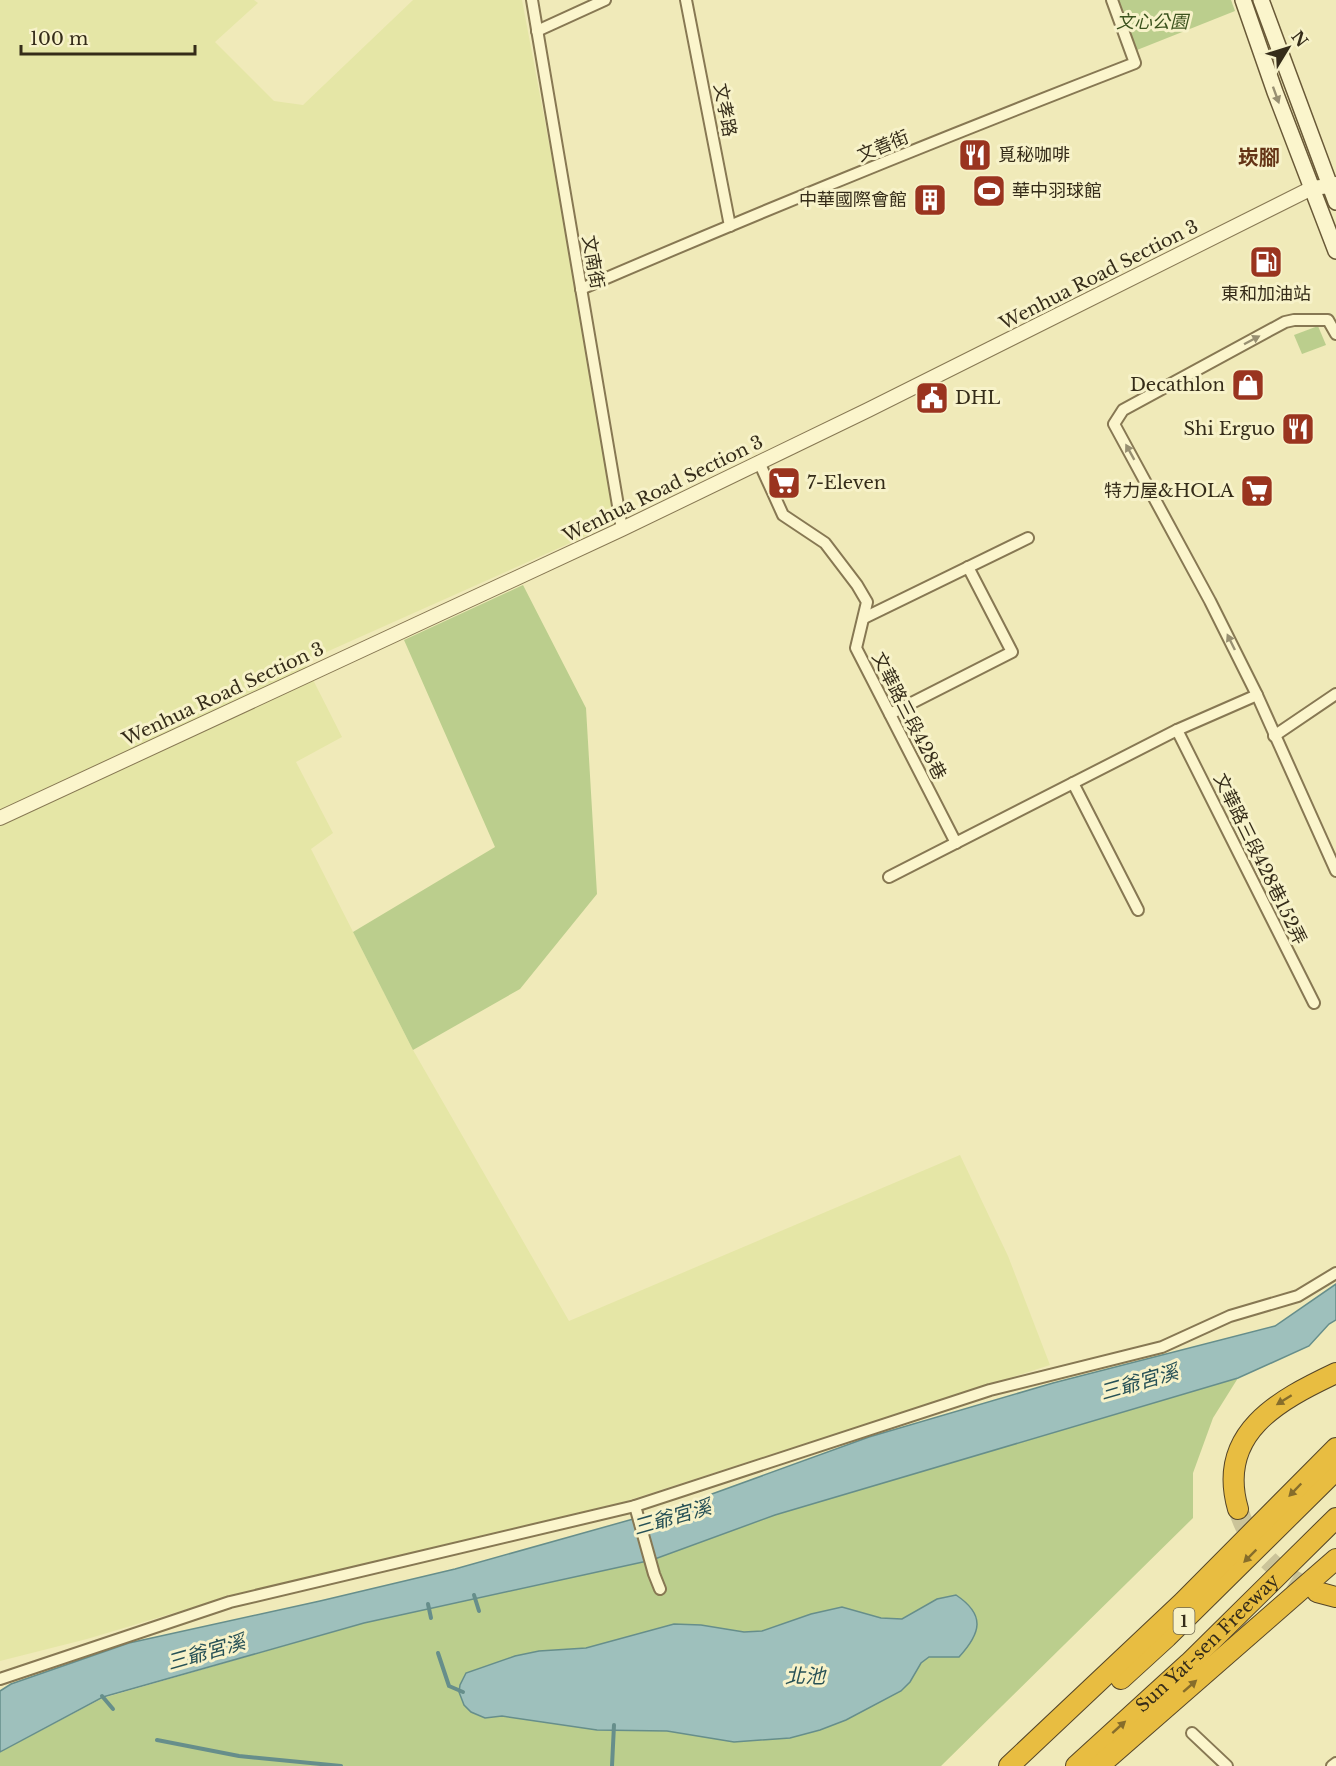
<svg xmlns="http://www.w3.org/2000/svg" width="1336" height="1766" viewBox="0 0 1336 1766" font-family="'Libre Baskerville','Noto Sans TC',serif">
  <style>
    .farmland { fill: #e5e6a6 }
    .green { fill: #bbce8d }
    .water { fill: #9ec0bc; stroke: #668e8b; stroke-width: 1.5 }
    .lines { fill: none; stroke-linecap: round; stroke-linejoin: round }
    .stream { stroke: #668e8b; stroke-width: 4 }
    .motorway-tunnel { stroke: #cbc499; stroke-width: 20; stroke-dasharray: 20 10; stroke-linecap: butt }
    .minor-casing { stroke: #877853; stroke-width: 14 }
    .tertiary-casing { stroke: #877853; stroke-width: 16 }
    .secondary-casing { stroke: #695937; stroke-width: 18 }
    .motorway-casing { stroke: #544528; stroke-width: 22 }
    .minor { stroke: #fbf5cc; stroke-width: 10 }
    .tertiary { stroke: #fbf5cc; stroke-width: 14 }
    .secondary { stroke: #fbf5cc; stroke-width: 15 }
    .motorway { stroke: #e8bd41; stroke-width: 20 }
    .oneway { fill: #989072 }
    .oneway2 { fill: #866d2b }
    .labels { text-anchor: middle; stroke-width: 6; stroke-linejoin: round; paint-order: stroke }
    .shield { fill: #f7f2c9; stroke: #6f674e; stroke-width: 1.5 }
    .shield-label { font-size: 16px; font-weight: bold; fill: #352c19 }
    .park-label { font-size: 18px; font-style: italic; fill: #3c531e; stroke: #f7f2c9 }
    .street-label { font-size: 18px; fill: #352c19; stroke: #f7f2c9 }
    .poi-label { font-size: 18px; fill: #352c19; stroke: #f7f2c9; text-anchor: start }
    .water-label { font-size: 20px; font-style: italic; fill: #275156; stroke: #f7f2c9 }
    .quarter-label { font-size: 21px; font-weight: bold; fill: #643416; stroke: #f7f2c9 }
  </style>
  <rect width="100%" height="100%" fill="#f0eab9"/>
  <polygon class="farmland" points="0,0 254,0 258,3 215,42 274,101 303,105 413,0 522,0 576,286 615,523 304,662 342,737 296,762 333,833 311,849 413,1050 569,1321 960,1155 1008,1256 1050,1365 620,1503 244,1592 87,1639 0,1661"/>
  <g class="green">
    <polygon points="1119,0 1231,0 1235,11 1137,50"/>
    <polygon points="1318,326 1326,345 1302,354 1294,335"/>
    <polygon points="523,585 586,708 597,894 520,989 413,1050 353,932 495,847 404,640"/>
    <polygon points="1238,1378 1213,1418 1193,1473 1193,1518 941,1766 0,1766 0,1752 103,1698 364,1623 652,1560 775,1515"/>
  </g>
  <g class="water">
    <polygon points="1336,1284 1336,1320 1329,1324 1309,1346 1238,1378 775,1515 652,1560 364,1623 103,1697 0,1752 0,1691 11,1684 129,1643 320,1601 455,1569 676,1507 869,1437 1053,1383 1275,1326"/>
    <path d="M956 1595C986 1615 981 1633 959 1657H929L921 1663 910 1682 901 1691 846 1720 820 1730 790 1738 734 1742 667 1731 597 1730 502 1716 485 1718 471 1712 464 1705 459 1692 460 1685 466 1673 515 1656 539 1651 586 1648 674 1624 701 1625 744 1632 762 1631 811 1614 842 1607 881 1618 902 1619 937 1599Z"/>
  </g>
  <g class="lines">
    <g class="stream">
      <polyline points="474,1595 479,1611"/>
      <polyline points="428,1604 431,1618"/>
      <polyline points="438,1653 449,1686 463,1692"/>
      <polyline points="102,1696 113,1709"/>
      <polyline points="157,1740 239,1756 341,1766"/>
      <polyline points="612,1766 614,1725"/>
    </g>
    <path class="motorway-tunnel" d="M1238 1509C1251 1549 1278 1576 1317 1592"/>
    <g class="minor-casing">
      <g id="minor">
        <polyline points="532,0 622,529"/>
        <polyline points="686,0 730,226"/>
        <polyline points="537,31 605,0"/>
        <path d="M581 289C764 210 949 135 1135 63L1112 0"/>
        <polyline points="1336,334 1328,320 1294,320 1285,322 1123,410 1114,424 1210,601 1257,695 1336,871"/>
        <polyline points="759,462 783,515 825,543 857,585 867,602 856,648 956,843"/>
        <polyline points="864,618 1028,538"/>
        <polyline points="890,714 1012,652 968,567"/>
        <polyline points="1177,730 1314,1003"/>
        <polyline points="1274,736 1336,694"/>
        <polyline points="1073,783 1138,910"/>
        <polyline points="889,877 1177,730 1257,695"/>
        <polyline points="635,1506 654,1574 660,1589"/>
        <polyline points="0,1679 230,1602 635,1506 990,1390 1162,1347 1230,1316 1298,1296 1336,1273"/>
        <polyline points="1192,1733 1227,1766"/>
        <polyline points="1332,1766 1336,1763"/>
      </g>
    </g>
    <g class="tertiary-casing">
      <polyline id="tertiary" points="0,818 622,529 868,410 1312,188 1330,186 1336,184"/>
    </g>
    <g class="secondary-casing">
      <g id="secondary">
        <polyline points="1243,0 1275,92 1336,251"/>
        <polyline points="1261,0 1336,202"/>
      </g>
    </g>
    <g class="motorway-casing">
      <g id="motorway">
        <path d="M1238 1509C1216 1433 1279 1400 1336 1373"/>
        <polyline points="1317,1592 1336,1597"/>
        <polyline points="1121,1679 1167,1637 1336,1470"/>
        <polyline points="1009,1766 1183,1602 1336,1448"/>
        <path id="s1" d="M1076 1766 1189 1663 1336 1518"/>
        <polyline points="1099,1766 1336,1559"/>
      </g>
    </g>
    <use href="#minor" class="minor"/>
    <use href="#tertiary" class="tertiary"/>
    <use href="#secondary" class="secondary"/>
    <use href="#motorway" class="motorway"/>
  </g>
  <defs><path id="oneway-solid" d="M-6-.8H1V-3.2L6.5 0L1 3.2V.8H-6Z" transform="scale(1.5)"/></defs>
  <g class="oneway">
    <use href="#oneway-solid" transform="translate(1276 95) rotate(70)"/>
    <use href="#oneway-solid" transform="translate(1252 340) rotate(-28)"/>
    <use href="#oneway-solid" transform="translate(1130 452) rotate(-119)"/>
    <use href="#oneway-solid" transform="translate(1231 642) rotate(-116)"/>
  </g>
  <g class="oneway2">
    <use href="#oneway-solid" transform="translate(1284 1400) rotate(148)"/>
    <use href="#oneway-solid" transform="translate(1295 1490) rotate(134)"/>
    <use href="#oneway-solid" transform="translate(1250 1556) rotate(135)"/>
    <use href="#oneway-solid" transform="translate(1190 1686) rotate(-41)"/>
    <use href="#oneway-solid" transform="translate(1119 1727) rotate(-42)"/>
  </g>
  <defs>
    <g id="restaurant-square" transform="scale(1.725)"><rect x="-9" y="-9" width="18" height="18" rx="4" fill="#9a341f" stroke="#f7f2c9"/><path d="M-5-6h1v4h1v-4h1v4h1v-4h1v5L-1.5 .5V6h-2V.5L-5-1ZM5-6V6H3V1.5H1.5Q1.5-4 5-6Z" fill="#fff"/></g>
    <g id="stadium-square" transform="scale(1.725)"><rect x="-9" y="-9" width="18" height="18" rx="4" fill="#9a341f" stroke="#f7f2c9"/><path d="M0-5a6.5 5 0 1 0 0 10a6.5 5 0 1 0 0-10ZM-3.5-1.8h7v3.6h-7Z" fill="#fff"/></g>
    <g id="building-square" transform="scale(1.725)"><rect x="-9" y="-9" width="18" height="18" rx="4" fill="#9a341f" stroke="#f7f2c9"/><path d="M-4-6H4V6H1V3H-1V6H-4ZM-2.5-4.3h1.7v1.8h-1.7ZM.8-4.3h1.7v1.8H.8ZM-2.5-1h1.7V.8h-1.7ZM.8-1h1.7V.8H.8Z" fill="#fff"/></g>
    <g id="fuel-square" transform="scale(1.725)"><rect x="-9" y="-9" width="18" height="18" rx="4" fill="#9a341f" stroke="#f7f2c9"/><path d="M-5.5-6h7V0h2V4h1.3V-2.5L3-4.5l.8-.8L6-3V5H2.5V1h-1V6h-7ZM-4.2-4.7v3.2H.2V-4.7Z" fill="#fff"/></g>
    <g id="shop-square" transform="scale(1.725)"><rect x="-9" y="-9" width="18" height="18" rx="4" fill="#9a341f" stroke="#f7f2c9"/><path d="M-5-2.5h2.3a2.7 3.5 0 0 1 5.4 0H5L5.5 6h-11ZM-1.5-2.5h3a1.5 2.3 0 0 0-3 0Z" fill="#fff"/></g>
    <g id="civic-square" transform="scale(1.725)"><rect x="-9" y="-9" width="18" height="18" rx="4" fill="#9a341f" stroke="#f7f2c9"/><path d="M-.6-6.5H3V-4.5H.6V-3L4-1V1h2V6H-6V1h2V-1L-.6-3ZM-1.2 2.5V6h2.4V2.5Z" fill="#fff"/></g>
    <g id="supermarket-square" transform="scale(1.725)"><rect x="-9" y="-9" width="18" height="18" rx="4" fill="#9a341f" stroke="#f7f2c9"/><path d="M-6-5.5h2.5l.6 2H6L4.5 2H-2.5L-4.4-4H-6ZM-1.5 3.2a1.3 1.3 0 1 0 .1 0ZM3 3.2a1.3 1.3 0 1 0 .1 0Z" fill="#fff"/></g>
  </defs>
  <g fill-rule="evenodd">
    <use href="#restaurant-square" x="975" y="155"/>
    <use href="#stadium-square" x="989" y="191"/>
    <use href="#building-square" x="930" y="200"/>
    <use href="#fuel-square" x="1266" y="262"/>
    <use href="#shop-square" x="1248" y="385"/>
    <use href="#civic-square" x="932" y="398"/>
    <use href="#restaurant-square" x="1298" y="429"/>
    <use href="#supermarket-square" x="784" y="483"/>
    <use href="#supermarket-square" x="1257" y="491"/>
  </g>
  <g class="labels">
    <rect class="shield" x="1173.5" y="1608" width="21" height="26" rx="4.5"/>
    <g class="shield-label">
      <text x="1184" y="1627">1</text>
    </g>
    <g class="park-label">
      <text x="1152" y="28">文心公園</text>
    </g>
    <g class="street-label">
      <text transform="translate(725 110) rotate(79)" y="6">文孝路</text>
      <text transform="translate(883 146) rotate(-22)" y="6">文善街</text>
      <text transform="translate(593 262) rotate(80)" y="6">文南街</text>
      <text transform="translate(1099 275) rotate(-27)" y="6">Wenhua Road Section 3</text>
      <text transform="translate(663 489) rotate(-26)" y="6">Wenhua Road Section 3</text>
      <text transform="translate(223 694) rotate(-25)" y="6">Wenhua Road Section 3</text>
      <text transform="translate(909 716) rotate(63)" y="6">文華路三段428巷</text>
      <text transform="translate(1260 859) rotate(64)" y="6">文華路三段428巷152弄</text>
      <text dy="6" stroke="none"><textPath href="#s1" startOffset="180">Sun Yat-sen Freeway</textPath></text>
    </g>
    <g class="poi-label">
      <text x="998" y="161">覓秘咖啡</text>
      <text x="1012" y="197">華中羽球館</text>
      <text x="907" y="206" text-anchor="end">中華國際會館</text>
      <text x="1266" y="300" text-anchor="middle">東和加油站</text>
      <text x="1225" y="391" text-anchor="end">Decathlon</text>
      <text x="955" y="404">DHL</text>
      <text x="1275" y="435" text-anchor="end">Shi Erguo</text>
      <text x="807" y="489">7-Eleven</text>
      <text x="1234" y="497" text-anchor="end">特力屋&amp;HOLA</text>
    </g>
    <g class="water-label">
      <text transform="translate(1139 1382) rotate(-16)" y="7">三爺宮溪</text>
      <text transform="translate(672 1517) rotate(-16)" y="7">三爺宮溪</text>
      <text transform="translate(206 1652) rotate(-16)" y="7">三爺宮溪</text>
      <text x="805" y="1683">北池</text>
    </g>
    <g class="quarter-label">
      <text x="1259" y="165">崁腳</text>
    </g>
  </g>
  <g transform="translate(1288 48) rotate(52)" stroke="#f7f2c9" stroke-width="4.5" paint-order="stroke">
  <path d="M0-4.5L10 22L0 15L-10 22Z" fill="#352c19"/>
  <text y="-9" font-size="16" font-weight="bold" text-anchor="middle" fill="#352c19">N</text>
  </g>
  <path d="M21 45v9h174v-9" fill="none" stroke="#352c19" stroke-width="3"/>
  <text x="30" y="45" font-size="18" fill="#352c19" stroke="#f7f2c9" stroke-width="4.5" paint-order="stroke">100 m</text>
</svg>
